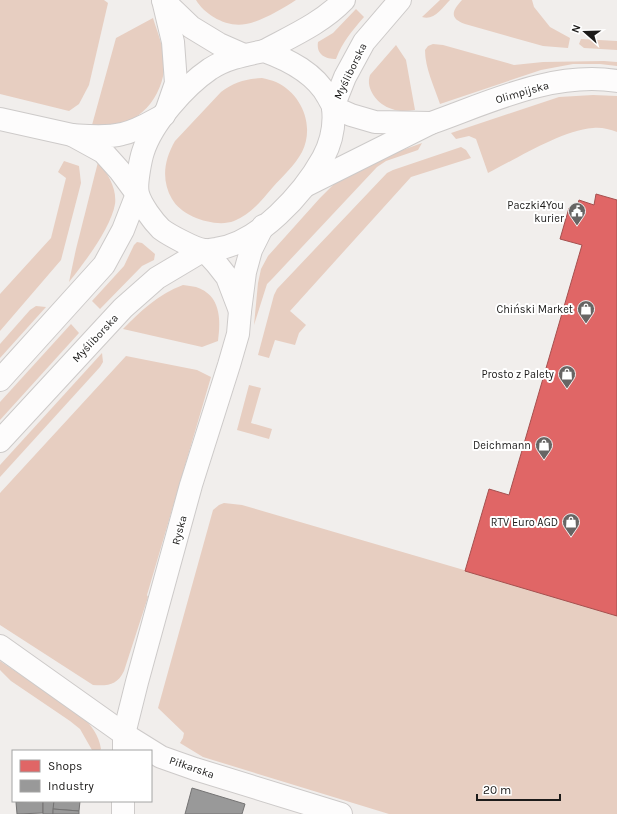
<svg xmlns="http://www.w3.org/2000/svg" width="617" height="814" viewBox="0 0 617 814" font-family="Karla,sans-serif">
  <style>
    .green { fill: #e7cec1 }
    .shops { fill: #e06666; stroke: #a5504f }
    .industry { fill: #999; stroke: #747373 }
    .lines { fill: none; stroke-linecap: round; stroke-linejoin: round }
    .minor-casing { stroke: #cdcac9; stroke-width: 24 }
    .tertiary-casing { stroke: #cdcac9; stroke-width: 24 }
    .secondary-casing { stroke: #cdcac9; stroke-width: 24 }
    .minor { stroke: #fdfcfc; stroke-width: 22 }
    .tertiary { stroke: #fdfcfc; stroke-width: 22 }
    .secondary { stroke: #fdfcfc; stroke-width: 22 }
    .labels { text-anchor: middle; stroke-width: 4; stroke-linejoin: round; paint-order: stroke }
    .street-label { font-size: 11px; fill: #1c1b1a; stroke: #fff }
    .poi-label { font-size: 11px; fill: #1c1b1a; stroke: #fff; text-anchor: end }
  </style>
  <rect width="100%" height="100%" fill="#f1eeec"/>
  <g class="green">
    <polygon points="0,0 104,0 108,3 89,85 79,104 69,111 0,94"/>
    <path d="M196 0H296C282 9 262 21 246 24 227 28 205 15 196 0Z"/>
    <path d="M440 0H450C442 8 434 21 422 17Z"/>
    <path d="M462 0H532L534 7 550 27 570 38 568 48 543 46 465 24C449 18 452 11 462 0Z"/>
    <path d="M356 9 364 17C352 31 343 41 336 59 326 59 316 55 318 42L333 33Z"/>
    <path d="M153 18C157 31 163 45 164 59 167 90 143 124 110 126 105 127 98 125 92 125L116 38Z"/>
    <polygon points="581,39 617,41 617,50 584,48 579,44"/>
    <path d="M433 44 443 45 514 65 543 62 604 61 617 62V66L600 64H573L541 70 440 104C434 86 425 68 425 50L428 46Z"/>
    <path d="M396 45 406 60 415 110C407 111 400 112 392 109 378 105 365 89 370 75Z"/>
    <path d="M262 78C266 79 272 80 276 82 302 94 315 126 302 152 295 165 283 176 273 187 262 200 251 214 234 221 216 228 182 217 172 199 161 180 164 160 175 141L221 92C234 82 246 79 262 78Z"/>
    <path d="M593 95 617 96V132C609 129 601 127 593 128 560 131 518 158 488 173L476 139 469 136 456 139 451 133 559 97Z"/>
    <polygon points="422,143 418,150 386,161 377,167 272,279 267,284 254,325 258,283 261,269 268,256 320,198 335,183 364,164"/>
    <polygon points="461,147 466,150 471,158 411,177 290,311 306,325 299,333 295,345 275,340 269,358 258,355 274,295 277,289 387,173 393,170"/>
    <polygon points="64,161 79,166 81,183 61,260 0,331 0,294 51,238 66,178 58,172"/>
    <path d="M98 162C108 173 117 189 115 204 111 228 84 263 69 282L76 249Z"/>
    <polygon points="137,242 142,243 155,254 154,260 142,266 100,309 92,301 124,266 134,245"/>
    <path d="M183 285C188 286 192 286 196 287 221 295 221 320 218 341L202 347 123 329C141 311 158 294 183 285Z"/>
    <polygon points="36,306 46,307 0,358 0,344 30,310"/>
    <polygon points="71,324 79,333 0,420 0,402"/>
    <polygon points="102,353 103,362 100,367 0,477 0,465"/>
    <path d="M126 356 197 370 211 377 147 595 148 597 124 671C117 685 109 686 93 685L0 625V493Z"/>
    <polygon points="249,385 261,388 251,423 272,429 269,439 237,430"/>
    <polygon points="224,503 242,505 617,615 617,814 389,814 203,757 180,743 183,738 184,733 158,708 213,510 219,505"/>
    <path d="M0 661 81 715C91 725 99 735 101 749L99 751 92 750 80 729 70 721 11 681 0 670Z"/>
  </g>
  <polygon class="shops" points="596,194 617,200 617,616 465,571 489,489 509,495 582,245 560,239 569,208 576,210 579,200 594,205"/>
  <g class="industry">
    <polygon points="192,788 245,804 242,814 185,814"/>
    <polygon points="43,801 43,813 17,814 16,802"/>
    <polygon points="43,801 54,801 53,814 43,814"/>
    <polygon points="54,801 80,801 79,811 53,809"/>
    <polygon points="53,809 79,811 79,814 53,814"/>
  </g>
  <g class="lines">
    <g class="minor-casing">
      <g id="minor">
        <polyline points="0,119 72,135"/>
        <path d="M137 194 120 171 103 152 72 135C88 136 106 138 122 134 137 131 151 122 164 115"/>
        <polyline points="204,250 216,263 227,277 240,311 245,272 251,250 263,226"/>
        <polyline points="0,646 124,734 161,757 195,769 341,814"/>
        <polyline points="124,751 124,734 137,682 191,485 229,365 238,334 240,311"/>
        <polyline points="123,814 123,801"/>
      </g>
    </g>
    <g class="tertiary-casing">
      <g id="tertiary">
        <polyline points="163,0 173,42 176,83 167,109"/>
        <polyline points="163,0 191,27 219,44 244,55"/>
        <path d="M431 123C490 102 553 71 617 81"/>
        <polyline points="305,186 431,123 375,122 351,115 333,107"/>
      </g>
    </g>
    <g class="secondary-casing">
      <g id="secondary">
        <path d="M264 51C289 60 315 73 328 97 330 101 333 105 333 108 335 125 331 143 323 158 303 194 259 243 216 249 213 249 208 251 204 250 195 249 169 235 161 229 153 221 141 205 138 194 136 187 138 177 139 170 140 164 141 158 143 152 152 123 185 86 210 69 227 58 245 55 264 51Z"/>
        <path d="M264 51C292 36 322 23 344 0"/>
        <polyline points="333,107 345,77 364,42 400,0"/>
        <polyline points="0,380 104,265 123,230 137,194"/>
        <polyline points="0,441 123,308 157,278 204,250"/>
      </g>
    </g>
    <use href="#minor" class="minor"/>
    <use href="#tertiary" class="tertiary"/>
    <use href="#secondary" class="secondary"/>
  </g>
  <defs>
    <g id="civic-pin" transform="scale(0.9)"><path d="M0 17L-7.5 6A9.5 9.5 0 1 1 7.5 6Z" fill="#676564" stroke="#fff"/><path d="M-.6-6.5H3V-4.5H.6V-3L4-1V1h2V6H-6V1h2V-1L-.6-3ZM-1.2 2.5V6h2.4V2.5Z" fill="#fff"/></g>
    <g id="shop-pin" transform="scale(0.9)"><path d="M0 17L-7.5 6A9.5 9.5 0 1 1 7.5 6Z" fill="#676564" stroke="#fff"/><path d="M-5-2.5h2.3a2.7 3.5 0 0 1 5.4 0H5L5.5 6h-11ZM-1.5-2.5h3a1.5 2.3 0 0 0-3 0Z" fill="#fff"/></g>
  </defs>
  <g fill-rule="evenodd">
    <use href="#civic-pin" x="577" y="211"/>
    <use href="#shop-pin" x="586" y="309"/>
    <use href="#shop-pin" x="567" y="374"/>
    <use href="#shop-pin" x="544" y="445"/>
    <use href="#shop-pin" x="571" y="522"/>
  </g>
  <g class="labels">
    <g class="street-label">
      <text transform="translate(350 71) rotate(-64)" y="4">Myśliborska</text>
      <text transform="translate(522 92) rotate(-16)" y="4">Olimpijska</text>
      <text transform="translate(95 338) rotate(-47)" y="4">Myśliborska</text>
      <text transform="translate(179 530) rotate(-75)" y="4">Ryska</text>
      <text transform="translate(192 767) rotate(19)" y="4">Piłkarska</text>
    </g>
    <g class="poi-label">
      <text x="564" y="209">Paczki4You<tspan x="564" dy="13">kurier</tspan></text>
      <text x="573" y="313">Chiński Market</text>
      <text x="554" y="378">Prosto z Palety</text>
      <text x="531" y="449">Deichmann</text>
      <text x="558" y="526">RTV Euro AGD</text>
    </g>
  </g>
  <rect x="12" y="750" width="140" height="52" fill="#ffffff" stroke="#a4a4a3"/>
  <rect x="20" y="760" width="20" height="12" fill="#e06666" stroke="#a4a4a3"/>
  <text x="48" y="770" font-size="12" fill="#1c1b1a">Shops</text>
  <rect x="20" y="780" width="20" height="12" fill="#999999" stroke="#a4a4a3"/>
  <text x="48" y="790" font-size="12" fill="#1c1b1a">Industry</text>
  <g transform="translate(585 32) rotate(290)" stroke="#ffffff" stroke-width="3" paint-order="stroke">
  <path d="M0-3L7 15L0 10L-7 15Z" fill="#1c1b1a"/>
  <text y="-6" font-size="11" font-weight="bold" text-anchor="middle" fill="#1c1b1a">N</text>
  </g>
  <path d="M477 794v6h83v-6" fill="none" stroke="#1c1b1a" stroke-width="2"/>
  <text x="483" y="794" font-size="12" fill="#1c1b1a" stroke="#ffffff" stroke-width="3" paint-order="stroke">20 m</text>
</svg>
